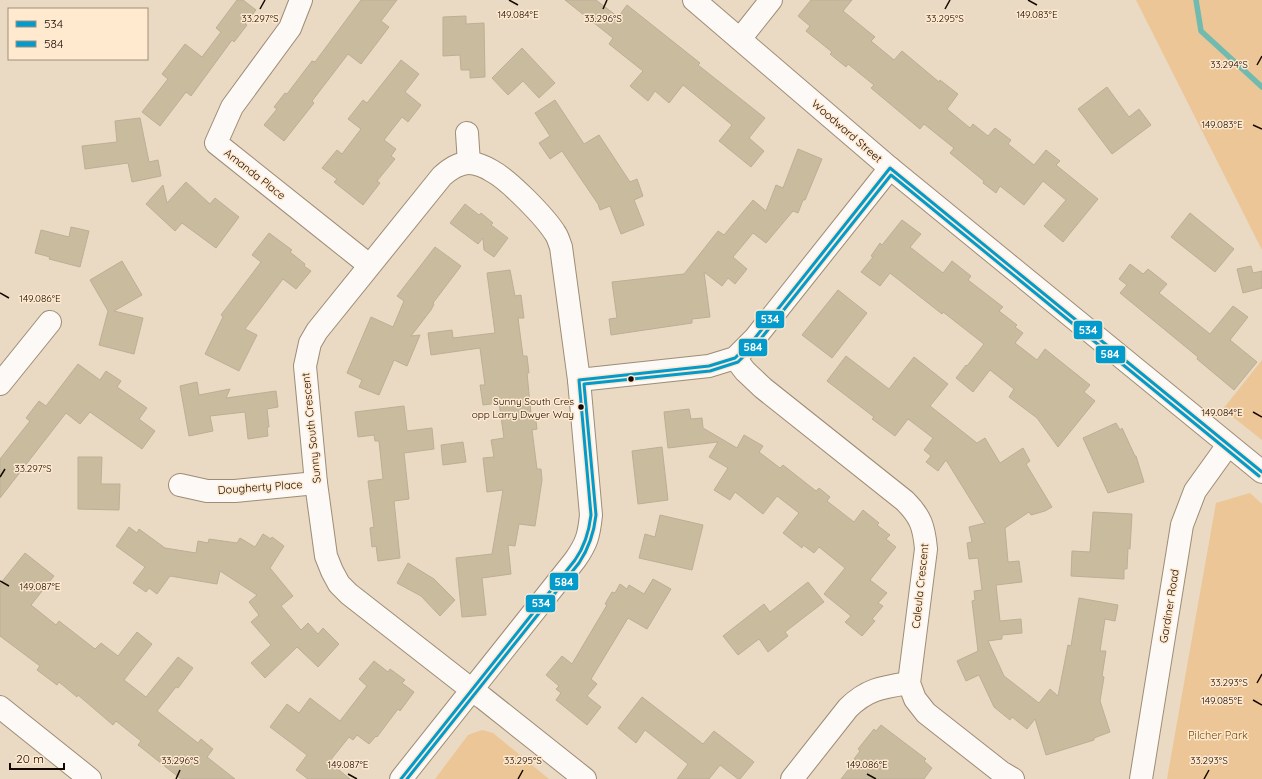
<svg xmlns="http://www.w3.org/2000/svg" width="1262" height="779" viewBox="0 0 1262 779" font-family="Quicksand,sans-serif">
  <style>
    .green { fill: #ecc697 }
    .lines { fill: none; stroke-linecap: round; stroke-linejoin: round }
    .stream { stroke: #71bab0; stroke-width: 5.5 }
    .building { fill: #c9bb9e; stroke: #bcaf95 }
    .minor-casing { stroke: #9e8d74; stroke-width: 24 }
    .minor { stroke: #fcf9f6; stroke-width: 22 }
    .bus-1-casing { stroke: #ffe9cf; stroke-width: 6 }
    .bus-2-casing { stroke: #ffe9cf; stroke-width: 6 }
    .bus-1 { stroke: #039bcb; stroke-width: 3 }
    .bus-2 { stroke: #039bcb; stroke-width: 3 }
    .ticks { fill: none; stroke: #160800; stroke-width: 1.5 }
    .bus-dot { fill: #160800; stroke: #ffe9cf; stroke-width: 1.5 }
    .labels { text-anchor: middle; stroke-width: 3; stroke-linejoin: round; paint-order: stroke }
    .bus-label { font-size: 10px; fill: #160800; stroke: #ffe9cf; text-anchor: end }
    .street-label { font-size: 11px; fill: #160800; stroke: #ffe9cf }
    .park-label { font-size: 11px; fill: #744b09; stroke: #ffe9cf }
    .ticks-label { font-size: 10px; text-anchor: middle; fill: #160800; stroke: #ffe9cf; stroke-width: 3; stroke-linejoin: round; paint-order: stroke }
    .line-badge { stroke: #ffe9cf; stroke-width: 1.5 }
    .badge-label { font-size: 11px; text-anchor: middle; font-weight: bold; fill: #fff }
  </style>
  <rect width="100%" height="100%" fill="#ead9c3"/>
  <g class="green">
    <polygon points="1136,0 1262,0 1262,250"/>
    <polygon points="1262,360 1262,440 1223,409"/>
    <polygon points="1250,493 1262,504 1262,779 1167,779 1216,503"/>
    <polygon points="482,730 493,733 549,779 435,779 468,735"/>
  </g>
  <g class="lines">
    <polyline class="stream" points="1196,0 1201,31 1262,87"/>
  </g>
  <g class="building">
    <polygon points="237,0 243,0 256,10 245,24 247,25 234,42 232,40 191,96 186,92 160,126 142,112 168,79 162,74 185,44 202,57 221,32 216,28"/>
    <polygon points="361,0 397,0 381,21 389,27 361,64 348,54 312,101 314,103 284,141 264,125 277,109 274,107 285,93 287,94 312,61 315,62"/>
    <polygon points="565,0 596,0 618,17 627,5 700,63 698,65 765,118 749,138 764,151 751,167 719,141 732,125 683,85 669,103 655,91 648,101 630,86 643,71 609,44 613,38"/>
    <polygon points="811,0 852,0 843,11 875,37 871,41 894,60 902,51 939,82 940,80 958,94 947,109 970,128 973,124 988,136 995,128 1011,140 1008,144 1034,165 1046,150 1060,161 1056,165 1098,199 1063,242 1044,226 1066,200 1043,181 1024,205 1000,186 996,193 983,183 984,181 950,153 954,148 924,124 920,129 871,88 874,85 848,64 846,67 830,54 832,52 806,31 810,26 798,16"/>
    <polygon points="466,16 466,24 484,23 485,77 470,78 470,70 461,70 460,55 443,56 443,17"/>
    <polygon points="522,48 555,83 539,98 523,81 508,95 492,78"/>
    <polygon points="401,60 419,74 405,92 421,105 408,122 402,117 384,140 396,149 391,156 395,159 377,181 380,183 363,205 334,182 337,179 322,168 337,150 342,154 361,129 348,119 363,100 367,103"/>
    <polygon points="1107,87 1129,117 1139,109 1151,125 1112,154 1078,109"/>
    <polygon points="555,100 584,144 599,135 630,182 637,179 643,196 634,200 644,225 621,234 610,206 600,210 598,204 562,151 550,159 539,143 550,136 535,113"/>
    <polygon points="140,118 149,162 158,160 161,176 132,182 128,163 85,169 82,146 117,142 115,121"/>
    <polygon points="798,149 822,159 805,200 803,200 798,213 793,211 766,243 753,233 733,257 747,269 735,284 728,278 722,286 704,272 710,317 692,319 692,323 611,335 609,319 617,318 612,282 684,274 718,231 724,235 753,200 766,211 776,185 783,188"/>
    <polygon points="186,182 210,204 215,198 239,217 216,248 182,223 175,231 146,204 163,185 167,203"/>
    <polygon points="465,204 479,215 481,213 493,223 491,225 508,238 494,257 484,250 483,238 478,244 450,223"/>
    <polygon points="1190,213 1234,249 1215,272 1171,237"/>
    <polygon points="902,220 921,234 910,247 943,273 952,261 971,276 968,280 1003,307 999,311 1017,325 1015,327 1023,333 1015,343 1037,360 1045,349 1090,385 1084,392 1095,401 1058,447 1037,418 1009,397 1014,389 990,370 973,392 956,378 966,365 967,366 984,344 943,312 942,314 890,273 880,286 861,272 873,257 871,256 880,243 882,245"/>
    <polygon points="71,227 89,231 80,267 49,259 50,257 35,253 41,230 69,237"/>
    <polygon points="269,233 292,250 290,252 305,264 304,266 311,271 296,289 283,279 245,329 257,335 239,371 205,354 223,317 221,315 261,262 252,255"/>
    <polygon points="435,247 461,266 433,303 434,304 431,310 411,336 420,335 407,366 394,360 379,395 359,387 362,380 347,373 371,317 393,327 404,301 397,296"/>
    <polygon points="122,261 142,295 114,311 143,318 134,354 99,345 108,311 90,280"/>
    <polygon points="1130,264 1143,274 1148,269 1167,284 1159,293 1210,334 1233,306 1248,317 1230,340 1257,362 1234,390 1197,359 1198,357 1120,293 1127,285 1119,279"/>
    <polygon points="1251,266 1253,273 1262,271 1262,288 1243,293 1237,269"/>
    <polygon points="510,270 515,296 521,295 524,318 518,318 523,356 527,356 529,373 527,373 531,414 535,413 537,429 532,430 537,469 541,469 542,480 535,526 519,524 515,546 508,545 511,574 482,578 486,615 462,617 456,558 492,554 503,490 487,492 483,458 494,457 491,440 504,438 499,403 483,405 480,385 485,385 480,348 431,355 428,333 452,330 453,338 495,333 487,273"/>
    <polygon points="838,290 867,313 832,358 802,335"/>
    <polygon points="846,356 889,389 914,357 948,384 930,406 977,443 985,438 1000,463 1023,448 1030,461 1026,464 1052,507 1045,511 1031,515 1029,512 1005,528 1008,562 1019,561 1022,582 996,585 1000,621 1021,619 1022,633 1002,635 1002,639 988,641 1004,676 1039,703 1050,689 1058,696 1068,645 1071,646 1079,598 1118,605 1115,621 1105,619 1100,651 1106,651 1102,676 1104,677 1100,701 1110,732 1094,738 1094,740 1046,755 1035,719 1027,729 1012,717 1010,720 994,707 979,675 966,681 957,661 978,651 972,601 975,600 974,591 982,590 978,558 969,559 967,543 972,542 969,527 985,523 946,460 938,471 926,462 931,456 924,450 933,438 908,419 895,436 872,419 874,417 827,381"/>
    <polygon points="78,364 100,380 106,371 121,381 117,387 147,408 139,419 155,431 142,449 90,412 80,424 66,413 0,498 0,459 30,421 26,418 39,401 46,406"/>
    <polygon points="197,382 199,395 230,389 226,398 276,391 278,407 267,409 269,427 267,427 268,436 248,439 245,412 210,416 213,431 189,436 180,386"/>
    <polygon points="404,406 407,431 432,428 434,449 404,453 409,499 394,501 400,558 378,561 376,546 372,547 370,528 374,527 368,481 383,479 379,441 375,441 374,435 358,437 355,412"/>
    <polygon points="689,409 691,419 702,418 703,428 737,448 744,435 763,446 759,452 780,468 783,465 816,491 819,488 830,497 827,501 854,522 863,510 879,523 877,525 890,535 886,539 896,547 870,580 887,593 878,603 883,606 872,619 875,621 862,636 845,622 851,616 824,594 845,568 819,547 814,553 803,545 802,548 783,533 799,513 777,496 763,514 735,492 730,500 714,490 728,468 709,457 718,442 668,448 664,412"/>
    <polygon points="1116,423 1120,430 1122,428 1135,456 1136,456 1144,482 1108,493 1083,438"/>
    <polygon points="463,442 466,462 443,465 441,445"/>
    <polygon points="662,447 668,500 638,504 632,451"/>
    <polygon points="78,457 102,457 101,484 120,484 119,510 78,509"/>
    <polygon points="1093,512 1132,514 1130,549 1128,548 1127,569 1124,569 1124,579 1071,576 1072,551 1090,552"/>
    <polygon points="660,515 703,525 692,570 639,558 645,534 655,537"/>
    <polygon points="129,527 137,533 139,529 165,548 196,553 198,541 208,543 209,539 237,543 240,538 255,547 263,534 271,539 272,537 284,546 270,568 293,596 281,606 301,630 308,623 318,634 323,628 339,644 318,667 297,647 265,678 251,663 271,645 251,622 259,615 249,602 257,595 220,571 217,584 170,576 157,594 149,588 146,592 133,583 145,567 116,546"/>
    <polygon points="25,553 54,576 31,605 56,625 59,621 95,649 101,643 118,656 137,632 152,644 124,680 146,697 178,657 193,668 178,688 176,687 157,711 198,743 201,739 213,749 207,757 235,779 181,779 138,745 141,741 116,721 113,725 78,695 77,697 59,682 57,685 37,670 40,666 0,636 0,584"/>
    <polygon points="408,563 434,579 455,600 440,616 421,596 397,583"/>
    <polygon points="653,579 671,589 647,629 628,618 591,679 597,684 587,696 601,707 587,725 556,700 561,693 556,689 559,686 546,675 562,656 572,664 607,605 605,604 612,592 615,593 620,584 627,589 629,585 644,594"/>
    <polygon points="808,582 824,602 785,632 788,636 768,652 759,639 738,655 723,636 764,604 770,612"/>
    <polygon points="374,661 388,672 390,669 405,680 402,683 414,692 400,711 398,709 377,737 376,736 369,744 357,735 353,740 349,737 329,762 350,779 308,779 296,770 307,755 270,727 287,704 299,713 310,698 340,721 367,686 359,679"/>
    <polygon points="642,697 703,744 714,731 754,762 740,779 738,779 720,765 709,779 677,779 688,764 645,730 636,743 618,728"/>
    <polygon points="881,725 926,759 924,761 932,768 924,779 841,779 856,760 854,759 860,751 858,749 874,729 876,731"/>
  </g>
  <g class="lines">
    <g class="minor-casing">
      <g id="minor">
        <polyline points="301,0 290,28 232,107 216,143 369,265"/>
        <polyline points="694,0 890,168 1262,472"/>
        <polyline points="740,39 771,0"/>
        <polyline points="467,133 469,163"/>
        <path d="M735 358 745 371 763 388 905 501C921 517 924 527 926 549L909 683 915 699 926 713 1001 772 1013 779"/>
        <polyline points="579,380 709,366 735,358 755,338 890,168"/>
        <polyline points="0,384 50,322"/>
        <polyline points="180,485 207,491 235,491 316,483"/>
        <polyline points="0,707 90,779"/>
        <path d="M401 779 575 560C587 543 589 535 591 515L579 380 561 247C559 242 558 237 555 233 545 217 509 180 492 171 486 167 476 163 469 163 458 163 450 169 442 176L317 331 310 343 305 366 316 483 326 556 332 571 339 584 349 594 472 690 483 698 585 779"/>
        <path d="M792 779 848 708C867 689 883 687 909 683"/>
        <polyline points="1141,779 1182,525 1195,491 1228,445"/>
      </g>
    </g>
    <use href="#minor" class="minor"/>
    <g class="bus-1-casing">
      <path id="bus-1" d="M401 779 575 560C585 546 589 532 591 515L579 380 709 366 735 358 755 338 890 168 1262 472"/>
    </g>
    <g class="bus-2-casing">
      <path id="bus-2" d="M407 779 579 563C589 548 594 533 596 515L584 384 710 371 738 362 759 341 891 175 1259 476"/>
    </g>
    <use href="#bus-1" class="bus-1"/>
    <use href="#bus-2" class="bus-2"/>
  </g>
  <path class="ticks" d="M509 0 518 5M1028 0 1037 5M260 9 265 0M603 9 607 0M945 9 950 0M1257 65 1262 56M1253 125 1262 129M0 293 9 298M1253 412 1262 417M0 477 5 469M0 581 9 586M1257 683 1262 674M1253 700 1262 705M348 774 357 779M867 774 876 779M176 779 180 770M518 779 523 770M1204 779 1209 770"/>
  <g class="bus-dot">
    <circle cx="631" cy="379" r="3.5"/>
    <circle cx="581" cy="407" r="3.5"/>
  </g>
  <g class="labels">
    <g class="bus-label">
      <text x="574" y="405">Sunny South Cres<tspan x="574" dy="13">opp Larry Dwyer Way</tspan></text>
    </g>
    <g class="street-label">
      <text transform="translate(847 131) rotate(41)" y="4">Woodward Street</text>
      <text transform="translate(255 174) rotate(38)" y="4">Amanda Place</text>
      <text transform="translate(311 428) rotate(-96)" y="4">Sunny South Crescent</text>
      <text transform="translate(260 487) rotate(-4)" y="4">Dougherty Place</text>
      <text transform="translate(920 586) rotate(-84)" y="4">Caleula Crescent</text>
      <text transform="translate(1169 606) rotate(-81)" y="4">Gardiner Road</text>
    </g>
    <g class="park-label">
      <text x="1218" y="739">Pilcher Park</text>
    </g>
  </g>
  <g class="ticks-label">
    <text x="1037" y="18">149.083°E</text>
    <text x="518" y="18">149.084°E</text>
    <text x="260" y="22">33.297°S</text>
    <text x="603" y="22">33.296°S</text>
    <text x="945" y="22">33.295°S</text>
    <text x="1229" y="68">33.294°S</text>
    <text x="1222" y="128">149.083°E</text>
    <text x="40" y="302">149.086°E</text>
    <text x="1222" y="416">149.084°E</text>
    <text x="33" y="472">33.297°S</text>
    <text x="40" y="590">149.087°E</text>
    <text x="1229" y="686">33.293°S</text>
    <text x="1222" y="704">149.085°E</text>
    <text x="180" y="764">33.296°S</text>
    <text x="523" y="764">33.295°S</text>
    <text x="1209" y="764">33.293°S</text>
    <text x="348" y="768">149.087°E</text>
    <text x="867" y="768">149.086°E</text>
  </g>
  <g class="line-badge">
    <rect x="755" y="310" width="30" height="19" rx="4" fill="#039bcb"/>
    <rect x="1073" y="320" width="30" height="20" rx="4" fill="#039bcb"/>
    <rect x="738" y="338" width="30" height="19" rx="4" fill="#039bcb"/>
    <rect x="1095" y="345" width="31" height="19" rx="4" fill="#039bcb"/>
    <rect x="549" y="572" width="30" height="19" rx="4" fill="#039bcb"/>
    <rect x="525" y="594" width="31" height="19" rx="4" fill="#039bcb"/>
  </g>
  <g class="badge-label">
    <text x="770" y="323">534</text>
    <text x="1088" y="334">534</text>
    <text x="753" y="351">584</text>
    <text x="1110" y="358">584</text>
    <text x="564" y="586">584</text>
    <text x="541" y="607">534</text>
  </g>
  <rect x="8" y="8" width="140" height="52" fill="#ffe9cf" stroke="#a28f7c"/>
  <rect x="16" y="21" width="20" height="6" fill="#039bcb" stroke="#a28f7c"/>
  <text x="44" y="28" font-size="12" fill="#160800">534</text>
  <rect x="16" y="41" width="20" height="6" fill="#039bcb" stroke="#a28f7c"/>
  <text x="44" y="48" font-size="12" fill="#160800">584</text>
  <path d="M10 763v6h54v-6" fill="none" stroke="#160800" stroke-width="2"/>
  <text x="16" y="763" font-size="12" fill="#160800" stroke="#ffe9cf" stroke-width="3" paint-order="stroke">20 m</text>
</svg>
